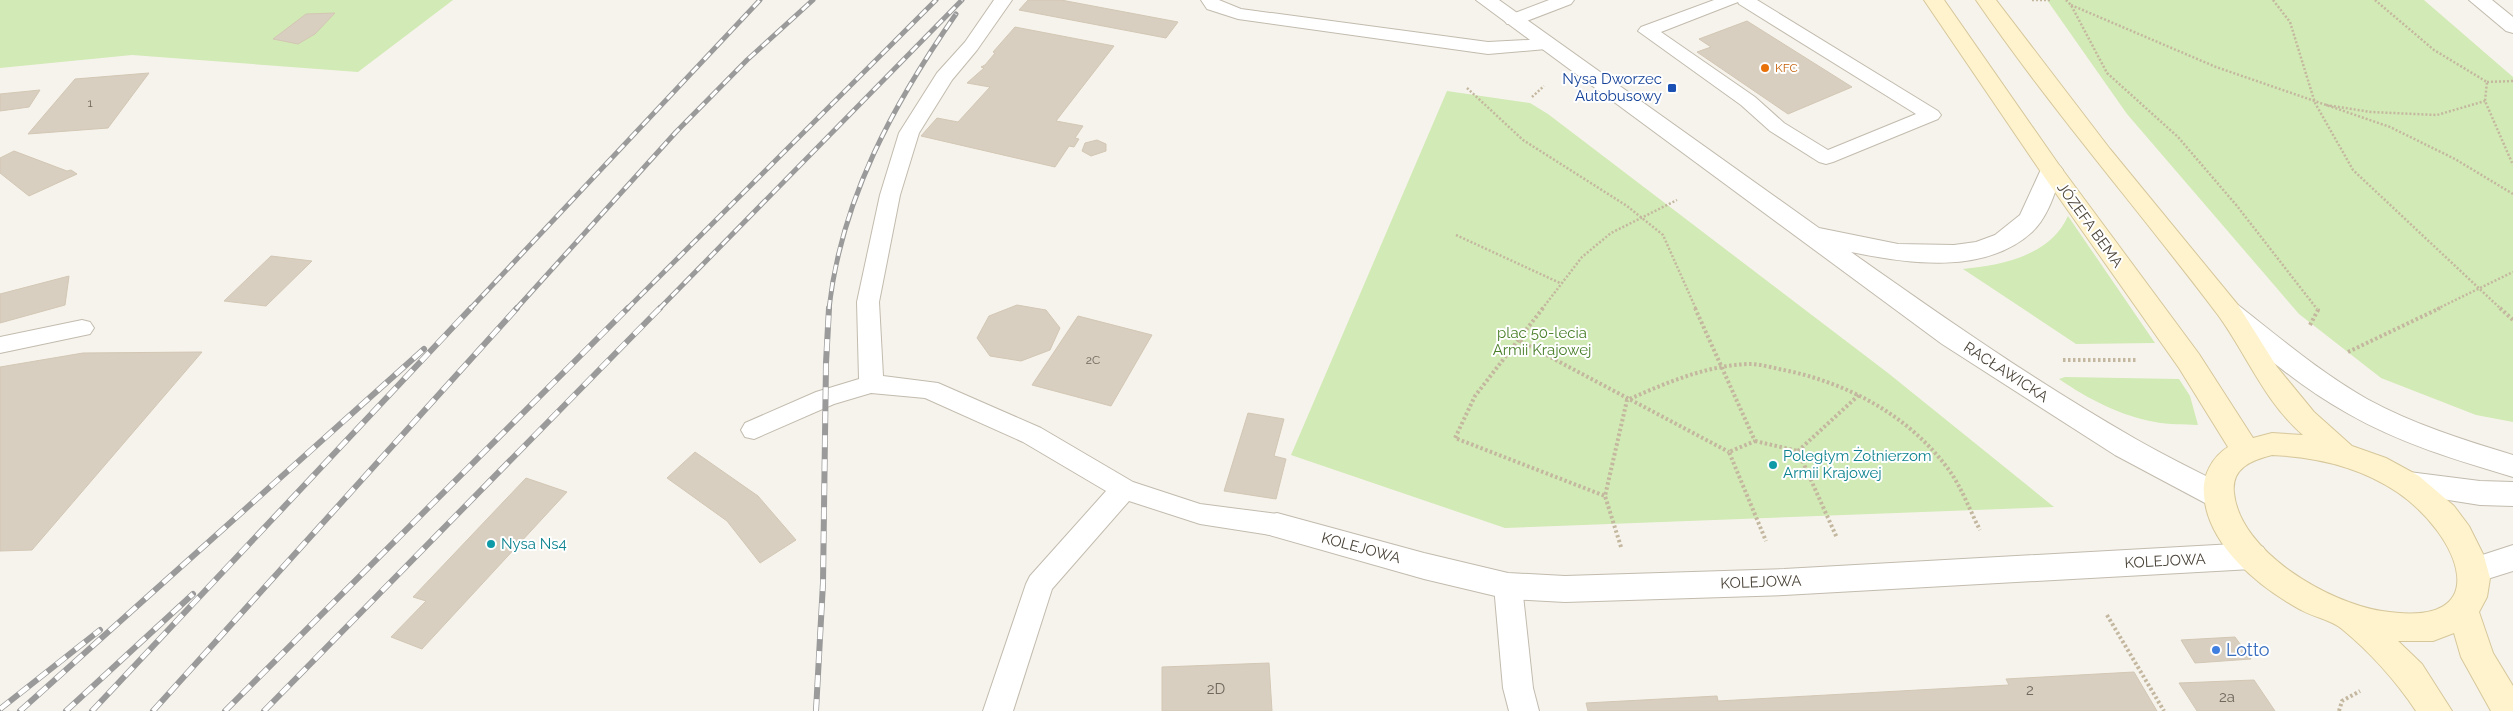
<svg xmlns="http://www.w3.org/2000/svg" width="2513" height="711" viewBox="0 0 2513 711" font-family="Raleway,sans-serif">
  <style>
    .green { fill: #d2eab5 }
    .building { fill: #d8cfc1; stroke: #d3c7b4 }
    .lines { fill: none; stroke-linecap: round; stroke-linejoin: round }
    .lane-casing { stroke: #c2bbae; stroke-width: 2 }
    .street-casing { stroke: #c2bbae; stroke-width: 2 }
    .secondary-casing { stroke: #d6c79b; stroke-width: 2 }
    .path-far1 { stroke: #c4b79f; stroke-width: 2.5; stroke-dasharray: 2 2; stroke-linecap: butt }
    .path { stroke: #c4b79f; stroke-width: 4; stroke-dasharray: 2.5 2.5; stroke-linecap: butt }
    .lane { fill: #fff; fill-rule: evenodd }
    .street { fill: #fff; fill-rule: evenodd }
    .secondary { fill: #fff3cd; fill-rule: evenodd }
    .rail-far1-casing { stroke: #9a9a9a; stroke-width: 5 }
    .rail-casing { stroke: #9a9a9a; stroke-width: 6 }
    .rail-far1 { stroke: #fff; stroke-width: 3; stroke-dasharray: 9; stroke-linecap: butt }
    .rail { stroke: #fff; stroke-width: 4.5; stroke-dasharray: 12; stroke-linecap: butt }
    .food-dot { fill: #e8710a; stroke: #fff; stroke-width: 2 }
    .transit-dot { fill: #1a4fb4; stroke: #fff; stroke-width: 2 }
    .culture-dot { fill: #0f9aa8; stroke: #fff; stroke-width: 2 }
    .shop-dot { fill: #3f7fe0; stroke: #fff; stroke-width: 2 }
    .labels { text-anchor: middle; stroke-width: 4; stroke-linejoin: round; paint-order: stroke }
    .far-food-label { font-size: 12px; fill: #c56008; stroke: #fff; text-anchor: start }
    .number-label { font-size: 12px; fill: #6e675b }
    .transit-label { font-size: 15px; fill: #164399; stroke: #fff; text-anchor: end }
    .street-label { font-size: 15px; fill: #4b4439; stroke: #fff }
    .park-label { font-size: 15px; fill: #4a7f2a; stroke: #fff }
    .culture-label { font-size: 15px; fill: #0d838f; stroke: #fff; text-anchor: start }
    .near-number-label { font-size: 15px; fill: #6e675b }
    .near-shop-label { font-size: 18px; fill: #366cbe; stroke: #fff; text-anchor: start }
  </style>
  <rect width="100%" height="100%" fill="#f6f3ec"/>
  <g class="green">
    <polygon points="0,0 453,0 358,72 132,55 0,68"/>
    <polygon points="2047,0 2424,0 2513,77 2513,422 2476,415 2381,378 2299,314 2127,114"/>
    <polygon points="1447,91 1530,103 1548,114 1888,373 2054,507 1505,528 1291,455"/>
    <path d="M2068 216 2155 343 2076 344 1963 269C2002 265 2050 256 2068 216Z"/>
    <path d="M2065 377 2179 379 2190 396 2198 425C2184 424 2169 425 2155 422 2121 416 2088 399 2059 379Z"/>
  </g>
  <g class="building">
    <polygon points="1028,0 1061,0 1178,22 1166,38 1019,10"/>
    <polygon points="335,13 315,34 298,44 273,39 306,14"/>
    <polygon points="1747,21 1852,87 1788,114 1697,52 1711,47 1699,39"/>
    <polygon points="1015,27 1114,46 1056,121 1083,126 1075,138 1079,139 1074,147 1069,146 1055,167 921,136 937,118 958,122 990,87 967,83 984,68 981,67 985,65 995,53 993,52"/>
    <polygon points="149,73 108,128 28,134 75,79"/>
    <polygon points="40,90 29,107 0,111 0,94"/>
    <polygon points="1097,140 1106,144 1106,151 1091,156 1082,151 1085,143"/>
    <polygon points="14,151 67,171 71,170 77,174 29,196 0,173 0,158"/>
    <polygon points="271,256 312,261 266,306 224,301"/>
    <polygon points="69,276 65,305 0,323 0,294"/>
    <polygon points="1017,305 1046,310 1060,328 1050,350 1021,361 990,356 977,338 989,316"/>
    <polygon points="1078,316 1152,335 1111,406 1032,385"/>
    <polygon points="202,352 32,550 0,551 0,367 83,353"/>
    <polygon points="1248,413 1284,419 1274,456 1286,459 1276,499 1224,491"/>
    <polygon points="695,452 758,496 796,540 760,563 727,521 667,478"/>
    <polygon points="526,478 567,492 422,649 391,637 426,601 413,597"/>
    <polygon points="2235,637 2251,659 2195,663 2181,640"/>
    <polygon points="1269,663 1272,711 1162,711 1162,667"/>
    <polygon points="2134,672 2157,711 1588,711 1586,703 1717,696 1718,701 2009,685 2006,679"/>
    <polygon points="2254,680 2275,711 2197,711 2179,683"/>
  </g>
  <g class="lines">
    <g class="lane-casing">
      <g id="lane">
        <polygon points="994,0 1012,0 977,50 952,80 919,133 900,195 879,302 883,376 938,383 1041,428 1133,482 1200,504 1277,514 1286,517 1290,525 1286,533 1277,536 1200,524 1129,501 1052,589 1013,711 983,711 1026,584 1030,576 1106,491 1023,442 925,398 871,393 834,404 754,439 745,437 741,430 745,423 816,392 859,379 857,302 880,195 899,133 937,73 965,42"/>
        <polygon points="1201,0 1219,0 1241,9 1488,42 1546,39 1552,40 1555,44 1552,48 1546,49 1488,54 1238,19 1207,9"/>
        <polygon points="1549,0 1574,0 1571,4 1519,24 1507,24 1504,20 1507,16"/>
        <path d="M1714 0H1757L1938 111 1941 115 1938 119 1833 162 1826 164 1819 162 1770 131 1741 105 1638 31 1641 27ZM1738 2 1739 4 1916 114 1828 150 1784 123 1755 97 1661 32Z"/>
        <polygon points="82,320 90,322 94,328 90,334 0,353 0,337"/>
        <polygon points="1508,575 1518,578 1522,586 1533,688 1539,711 1509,711 1503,688 1494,586 1498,578"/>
      </g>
    </g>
    <g class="street-casing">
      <g id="street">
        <path d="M1476 0H1499L1819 228 1898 244 1954 245 1976 242 1995 235 2020 215 2043 165 2051 163 2059 165 2063 170C2055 191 2049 216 2032 232 1985 275 1909 264 1851 252 1943 317 2036 382 2134 438 2165 456 2197 471 2229 488L2233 496 2229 504 2218 508 2207 504 2115 455 1942 344Z"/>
        <polygon points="2469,0 2492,0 2513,17 2513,33 2506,31"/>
        <path d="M2229 302 2238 305C2280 338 2321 373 2367 399 2413 424 2463 440 2513 455V477C2456 460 2399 443 2347 413 2300 387 2260 352 2220 317L2216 311 2220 305Z"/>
        <polygon points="2409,472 2480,481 2513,482 2513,506 2480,505 2398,492 2394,484 2398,476"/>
        <polygon points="1277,513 1424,553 1508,573 1565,576 1784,569 2252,543 2263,547 2268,556 2263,565 2252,569 1784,595 1565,602 1508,599 1424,579 1266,534 1262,525 1266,516"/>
        <polygon points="2513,545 2513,571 2481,581 2470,577 2465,568 2470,559"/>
      </g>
    </g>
    <g class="secondary-casing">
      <path id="secondary" d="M1924 0H1944L2059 165 2199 354 2253 438 2272 433 2303 435C2264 401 2247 355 2218 315 2138 209 2051 109 1976 0H1996L2110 149 2238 305 2277 367 2314 412 2352 446 2386 458 2419 476 2454 506 2469 526 2484 556 2490 578 2487 597 2479 612 2493 653 2513 686V711H2491L2461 657 2454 633 2433 641H2398L2422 664 2452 711H2416C2396 681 2370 652 2342 629 2332 620 2313 617 2301 610 2259 587 2208 546 2204 495 2202 476 2212 457 2228 447L2179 368 2043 175ZM2272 455C2317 457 2360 467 2397 492 2459 534 2500 630 2382 611 2329 603 2240 552 2234 493 2231 468 2252 460 2272 455Z"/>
    </g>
    <g class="path-far1">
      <polyline points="2032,0 2051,0"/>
      <polyline points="2066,0 2071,5 2107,73 2178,137 2237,206 2317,309"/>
      <polyline points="2273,0 2290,22 2315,103 2353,170 2501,309"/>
      <polyline points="2375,0 2434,50 2487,82 2485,101 2513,165"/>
      <polyline points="2071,5 2216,67 2390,127 2455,159 2513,194"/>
      <polyline points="2487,82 2513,81"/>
      <polyline points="1467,88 1523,140 1627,206 1663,235 1696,309"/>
      <polyline points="1532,97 1544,86"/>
      <polyline points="2326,105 2371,112 2437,115 2485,101"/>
      <polyline points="1456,235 1560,283"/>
      <polyline points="1542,309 1582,257 1611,233 1677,200"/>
      <polyline points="2437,309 2513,272"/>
    </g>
    <g class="path">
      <polyline points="1543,308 1475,396 1455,438 1605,496"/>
      <polyline points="1695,308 1755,441 1729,452 1766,541"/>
      <polyline points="2500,308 2513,320"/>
      <polyline points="2310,325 2318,310 2316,308"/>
      <polyline points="1520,341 1729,452"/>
      <polyline points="2348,352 2440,308"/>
      <polyline points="2063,360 2137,360"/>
      <polyline points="1755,441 1798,451 1837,538"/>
      <polyline points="1798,451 1860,394"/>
      <path d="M1621 547 1605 496 1627 400C1666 383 1707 365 1750 364 1761 364 1773 368 1784 370 1847 383 1906 414 1946 466 1961 485 1969 509 1980 530"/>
      <polyline points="2107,615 2164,711"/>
      <polyline points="2339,711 2342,701 2360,691"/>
    </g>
    <use href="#lane" class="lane"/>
    <use href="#street" class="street"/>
    <use href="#secondary" class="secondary"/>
    <g class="rail-far1-casing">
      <g id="rail-far1">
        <polyline points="470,309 760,0"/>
        <polyline points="516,309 676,132 747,60 813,0"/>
        <polyline points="627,309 936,0"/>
        <polyline points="659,309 962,0"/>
        <path d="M829 309C841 199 894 103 956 14"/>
      </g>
    </g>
    <g class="rail-casing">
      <g id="rail">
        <polyline points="0,709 100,630"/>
        <polyline points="20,711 424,349"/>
        <polyline points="66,711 193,594"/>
        <polyline points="92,711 471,308"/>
        <polyline points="153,711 517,308"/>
        <polyline points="225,711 628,308"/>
        <polyline points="264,711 660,308"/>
        <polyline points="816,711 823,583 826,363 829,308"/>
      </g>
    </g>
    <use href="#rail-far1" class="rail-far1"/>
    <use href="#rail" class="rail"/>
  </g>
  <circle class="food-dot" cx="1765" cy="68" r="5"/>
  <rect class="transit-dot" x="1667" y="83" width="10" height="10" rx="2.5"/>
  <g class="culture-dot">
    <circle cx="1773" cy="465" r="5"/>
    <circle cx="491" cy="544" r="5"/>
  </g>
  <circle class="shop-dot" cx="2216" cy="650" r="5"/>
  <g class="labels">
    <g class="far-food-label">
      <text x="1775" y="72">KFC</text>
    </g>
    <g class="number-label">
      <text x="90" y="107">1</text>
      <text x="1093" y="364">2C</text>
    </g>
    <g class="transit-label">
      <text x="1662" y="84">Nysa Dworzec<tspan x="1662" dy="17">Autobusowy</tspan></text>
    </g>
    <g class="street-label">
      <text transform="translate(2090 225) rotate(54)" y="5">JÓZEFA BEMA</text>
      <text transform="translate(2006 372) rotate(33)" y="5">RACŁAWICKA</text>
      <text transform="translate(1361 548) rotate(15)" y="5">KOLEJOWA</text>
      <text transform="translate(2165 561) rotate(-3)" y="5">KOLEJOWA</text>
      <text transform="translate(1761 582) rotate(-2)" y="5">KOLEJOWA</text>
    </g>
    <g class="park-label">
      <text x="1542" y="338">plac 50-lecia<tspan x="1542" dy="17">Armii Krajowej</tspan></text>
    </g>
    <g class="culture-label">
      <text x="1783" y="461">Poległym Żołnierzom<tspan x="1783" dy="17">Armii Krajowej</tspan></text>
      <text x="501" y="549">Nysa Ns4</text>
    </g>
    <g class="near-number-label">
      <text x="1216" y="694">2D</text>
      <text x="2030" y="695">2</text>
      <text x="2227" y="702">2a</text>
    </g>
    <g class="near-shop-label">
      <text x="2226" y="656">Lotto</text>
    </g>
  </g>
</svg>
